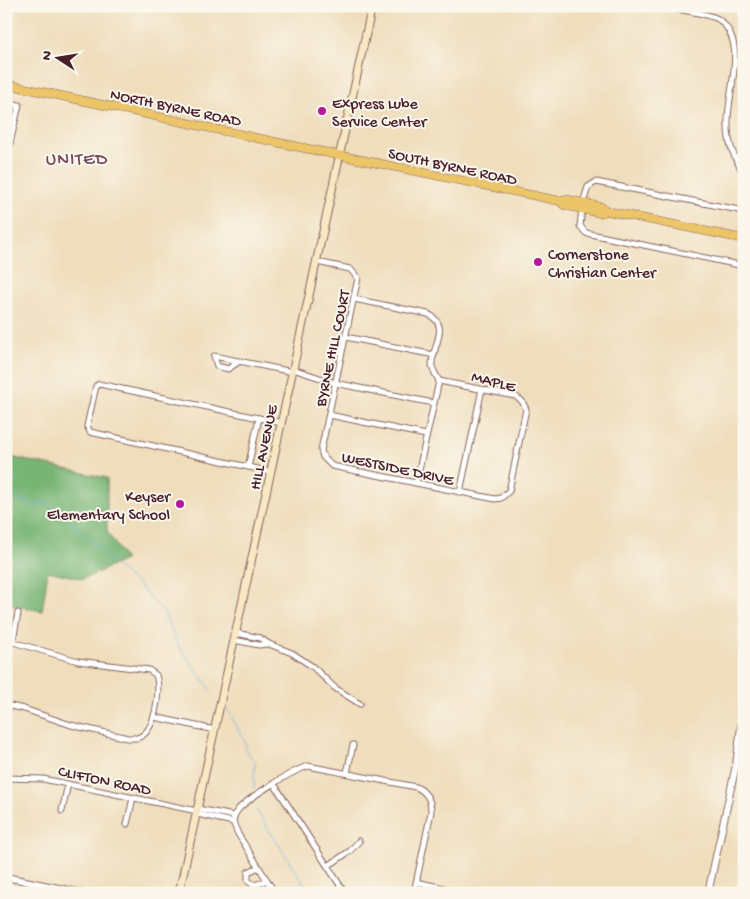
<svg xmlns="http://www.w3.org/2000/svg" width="750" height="899" viewBox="0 0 750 899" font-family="'Gochi Hand',sans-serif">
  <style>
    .forest { fill: #78b574; stroke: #616a50 }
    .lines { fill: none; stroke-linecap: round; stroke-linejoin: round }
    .stream { stroke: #6bade0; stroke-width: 1 }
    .minor-casing { stroke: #84625d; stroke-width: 7 }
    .tertiary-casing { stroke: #84625d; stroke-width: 8 }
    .secondary-casing { stroke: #84625d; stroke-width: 9 }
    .primary-casing { stroke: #84625d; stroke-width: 9 }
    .minor { stroke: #fff; stroke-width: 5 }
    .tertiary { stroke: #fff; stroke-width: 6 }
    .secondary { stroke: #f8e8c3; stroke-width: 7 }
    .primary { stroke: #edc569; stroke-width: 8 }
    .poi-dot { fill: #b5179e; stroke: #fbf7ec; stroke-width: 2 }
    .labels { text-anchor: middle; stroke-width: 4; stroke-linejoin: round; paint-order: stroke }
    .poi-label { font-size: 16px; fill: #4a1f2b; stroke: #fbf7ec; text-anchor: start }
    .street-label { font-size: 16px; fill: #4a1f2b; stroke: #fbf7ec }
    .neighbourhood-label { font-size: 18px; letter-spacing: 1px; fill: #79495e; stroke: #fbf7ec }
  </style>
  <rect width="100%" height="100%" fill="#fbf7ec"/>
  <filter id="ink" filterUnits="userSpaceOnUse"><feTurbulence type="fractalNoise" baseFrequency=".02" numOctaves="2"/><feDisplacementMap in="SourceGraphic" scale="10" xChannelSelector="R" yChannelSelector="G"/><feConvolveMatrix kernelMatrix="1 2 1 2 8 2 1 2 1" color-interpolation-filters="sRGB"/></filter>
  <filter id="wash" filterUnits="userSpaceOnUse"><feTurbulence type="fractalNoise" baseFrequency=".0096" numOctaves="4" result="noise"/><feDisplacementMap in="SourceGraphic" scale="20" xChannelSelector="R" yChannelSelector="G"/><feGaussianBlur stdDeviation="1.12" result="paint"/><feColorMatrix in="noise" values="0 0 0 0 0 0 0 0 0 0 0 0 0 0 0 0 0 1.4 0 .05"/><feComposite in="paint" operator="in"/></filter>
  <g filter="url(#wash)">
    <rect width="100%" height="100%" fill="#efddbb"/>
    <polygon class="forest" points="6,456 107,478 107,531 125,560 83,579 48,571 42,611 6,604"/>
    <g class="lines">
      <g class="stream">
        <polyline points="6,498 16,499 36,506 47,502 69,520 126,575 134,581 163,611 178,645 211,690"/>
        <polyline points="228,710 246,744 245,749 255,762 254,788"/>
        <polyline points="256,810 310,893"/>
      </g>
    </g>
  </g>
  <g filter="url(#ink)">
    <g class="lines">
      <g class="minor-casing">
        <g id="minor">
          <path d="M662 6C679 10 703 12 718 19 750 42 726 92 728 127 728 145 735 159 744 174"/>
          <polyline points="6,102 19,105 6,160"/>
          <polyline points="583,203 588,187 596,182 744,211"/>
          <polyline points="582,209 580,226 586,233 744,266"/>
          <polyline points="317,262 350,269 358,278 321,450 323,457 332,466 495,499 501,498 509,491 526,409 522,401 515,396 439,381"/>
          <path d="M354 299 428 314C452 326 431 347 432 366 433 371 437 376 439 381L416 483"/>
          <polyline points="346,337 434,355"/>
          <polyline points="240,361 228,369 217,366 214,356 293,372"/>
          <polyline points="293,369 335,383 433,403"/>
          <polyline points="329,415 426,435"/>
          <polyline points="248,467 259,418"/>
          <polyline points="271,472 90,432 87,426 96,386 99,384 282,423"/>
          <polyline points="460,492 482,389"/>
          <polyline points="236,633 260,638 269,644 292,653 313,667 335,688 360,704"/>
          <path d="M6 640 78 661 149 670 156 675C161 690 156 733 137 738 134 738 131 738 128 738L71 725 24 709 6 705"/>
          <polyline points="13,640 18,613"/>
          <polyline points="234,640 259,645 268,644"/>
          <polyline points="154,717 215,730"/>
          <polyline points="347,773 353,745"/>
          <polyline points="6,778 43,779 197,811"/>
          <polyline points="274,784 345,893"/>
          <polyline points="198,809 234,816"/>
          <polyline points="62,811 68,784"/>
          <polyline points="197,814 233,822"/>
          <path d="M233 822C233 818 234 815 237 811 247 798 292 771 308 766L416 787C427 792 431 800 431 812L414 893"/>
          <polyline points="233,822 238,834 275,893"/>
          <polyline points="127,824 133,798"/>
          <polyline points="328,866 350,851 359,841"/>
          <path d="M259 867 248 872V881C255 887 259 884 267 880"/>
          <polyline points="416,882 444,888"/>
        </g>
      </g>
      <g class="tertiary-casing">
        <g id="tertiary">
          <polyline points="6,877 82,893"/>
          <polyline points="708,893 736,765 744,705"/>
        </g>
      </g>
      <g class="secondary-casing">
        <polyline id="secondary" points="179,893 372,6"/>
      </g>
      <g class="primary-casing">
        <g id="primary">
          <polyline points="6,84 280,143 560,201 565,199 601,207 607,211 744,239"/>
          <polyline points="560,201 564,205 600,213 607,211"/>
        </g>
      </g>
      <use href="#minor" class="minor"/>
      <use href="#tertiary" class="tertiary"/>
      <use href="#secondary" class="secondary"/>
      <use href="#primary" class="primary"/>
    </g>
  </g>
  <g class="poi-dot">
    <circle cx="322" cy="111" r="5"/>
    <circle cx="538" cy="262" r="5"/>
    <circle cx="180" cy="504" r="5"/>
  </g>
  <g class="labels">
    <g class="poi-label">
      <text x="332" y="108">Express Lube<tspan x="332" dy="18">Service Center</tspan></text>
      <text x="548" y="259">Cornerstone<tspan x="548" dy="18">Christian Center</tspan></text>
      <text x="170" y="501" text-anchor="end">Keyser<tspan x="170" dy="18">Elementary School</tspan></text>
    </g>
    <g class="street-label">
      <text transform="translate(176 106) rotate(12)" y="6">NORTH BYRNE ROAD</text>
      <text transform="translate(453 165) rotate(12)" y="6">SOUTH BYRNE ROAD</text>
      <text transform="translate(331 348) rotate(-78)" y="6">BYRNE HILL COURT</text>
      <text transform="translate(494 380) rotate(14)" y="6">MAPLE</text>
      <text transform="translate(262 447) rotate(-78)" y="6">HILL AVENUE</text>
      <text transform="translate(398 467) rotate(12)" y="6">WESTSIDE DRIVE</text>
      <text transform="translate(105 779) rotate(12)" y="6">CLIFTON ROAD</text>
    </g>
    <g class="neighbourhood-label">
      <text x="77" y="164">UNITED</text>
    </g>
  </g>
  <rect width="750" height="899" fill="none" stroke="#fbf7ec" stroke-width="25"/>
  <g transform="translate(58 58) rotate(282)" stroke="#fbf7ec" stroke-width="4" paint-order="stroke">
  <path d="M0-4L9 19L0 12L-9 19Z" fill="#4a1f2b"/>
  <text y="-8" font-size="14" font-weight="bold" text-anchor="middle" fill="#4a1f2b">N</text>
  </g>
</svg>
